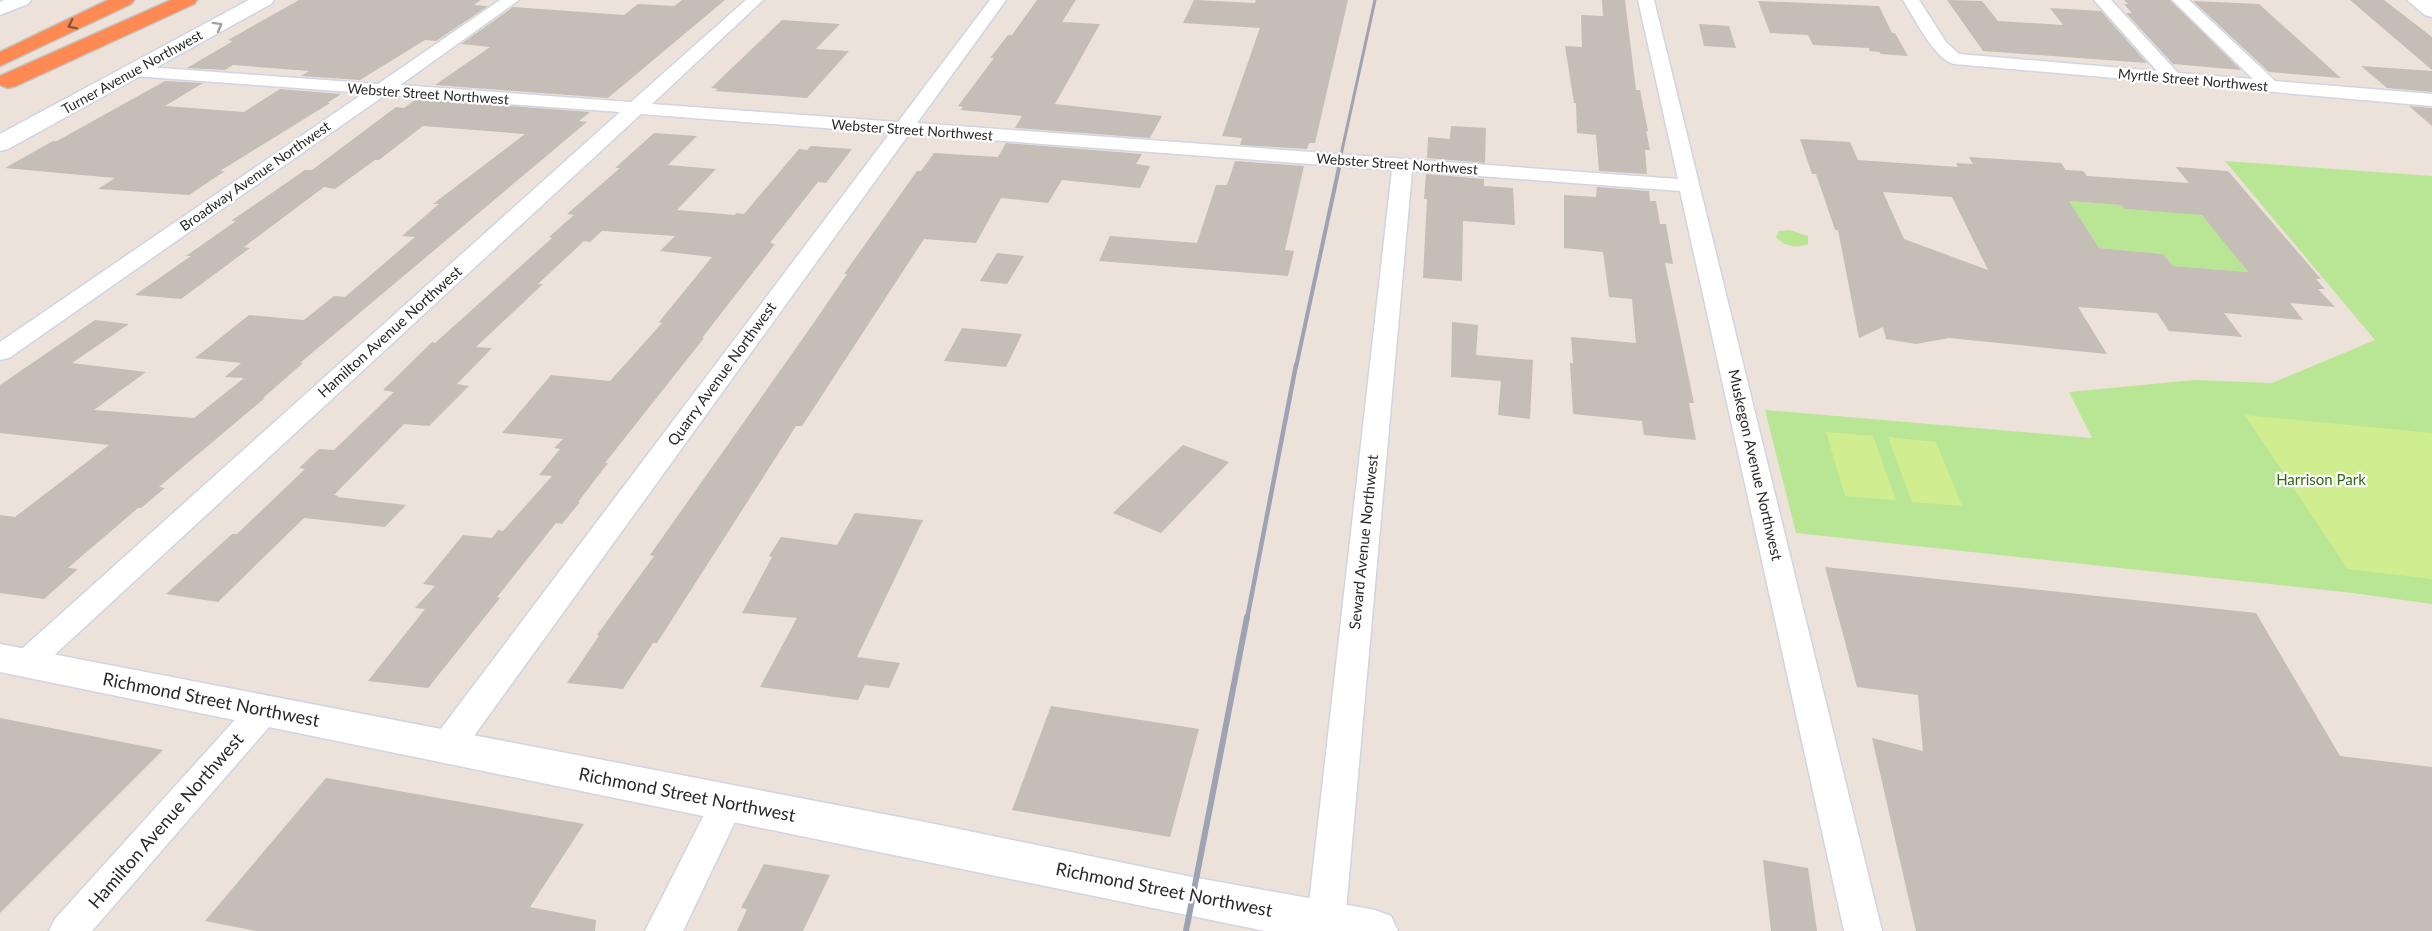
<svg xmlns="http://www.w3.org/2000/svg" width="2432" height="931" viewBox="0 0 2432 931" font-family="Lato,sans-serif">
  <style>
    .green { fill: #b9e694 }
    .pitch { fill: #d0ee8f }
    .building { fill: #c4beb6; fill-rule: evenodd }
    .lines { fill: none; stroke-linecap: round; stroke-linejoin: round }
    .street-casing { stroke: #cfd5e3; stroke-width: 3 }
    .secondary-casing { stroke: #cfd5e3; stroke-width: 3 }
    .highway-casing { stroke: #c3c3c3; stroke-width: 3 }
    .street { fill: #fff; fill-rule: evenodd }
    .secondary { fill: #fff; fill-rule: evenodd }
    .highway { fill: #ff8952; fill-rule: evenodd }
    .rail-far3 { stroke: #9da3b5; stroke-width: 3 }
    .rail-far2 { stroke: #9da3b5; stroke-width: 4 }
    .rail-far1 { stroke: #9da3b5; stroke-width: 4.5 }
    .rail { stroke: #9da3b5; stroke-width: 6 }
    .oneway { stroke: #89543b }
    .oneway2 { stroke: #9f9f9f }
    .labels { text-anchor: middle; stroke-width: 4.5; stroke-linejoin: round; paint-order: stroke }
    .far-street-label { font-size: 14px; fill: #292929; stroke: #fff }
    .street-label { font-size: 15px; fill: #292929; stroke: #fff }
    .park-label { font-size: 15px; fill: #316916; stroke: #fff }
    .near-street-label { font-size: 18px; fill: #292929; stroke: #fff }
  </style>
  <rect width="100%" height="100%" fill="#ece2da"/>
  <g class="green">
    <polygon points="2225,161 2432,176 2432,604 2353,593 1796,533 1765,410 2092,438 2069,392 2195,380 2272,383 2375,340"/>
    <polygon points="2069,201 2121,205 2125,209 2180,213 2192,201 2248,272 2173,266 2163,254 2099,248"/>
    <path d="M1789 230 1808 236V244C1797 249 1784 246 1776 237L1779 231Z"/>
  </g>
  <g class="pitch">
    <polygon points="2245,415 2432,433 2432,579 2348,569"/>
    <polygon points="1826,432 1873,436 1896,500 1845,496"/>
    <polygon points="1888,437 1936,442 1962,506 1912,502"/>
  </g>
  <g class="building">
    <polygon points="299,0 481,0 474,5 488,6 436,41 425,40 360,80 301,76 309,71 233,65 225,70 187,68 233,41 228,40"/>
    <polygon points="682,0 725,0 608,98 435,85 490,47 461,44 513,7 624,15 638,4 674,6"/>
    <polygon points="1037,0 1076,0 1062,22 1100,24 1055,104 1162,116 1150,138 1015,128 1022,116 960,110 963,107 958,106 994,58 990,58 1008,35 1012,35"/>
    <polygon points="1194,0 1255,3 1256,0 1348,0 1315,143 1309,143 1307,149 1240,145 1242,138 1222,136 1260,28 1183,23"/>
    <polygon points="1602,0 1625,0 1636,90 1640,90 1648,131 1646,131 1650,150 1645,150 1647,174 1599,171 1596,135 1577,133 1576,103 1574,103 1565,46 1582,47 1581,15 1603,16"/>
    <polygon points="1947,0 1982,1 1998,21 2063,25 2050,8 2101,11 2147,63 1983,51"/>
    <polygon points="2124,0 2170,0 2241,70 2173,64 2126,13 2132,13 2124,4 2128,4"/>
    <polygon points="2350,0 2384,0 2432,37 2432,70"/>
    <polygon points="1758,1 1879,6 1892,33 1895,33 1908,56 1881,54 1879,52 1870,51 1869,48 1813,45 1808,35 1770,33"/>
    <polygon points="2193,1 2259,4 2341,78 2269,72"/>
    <polygon points="782,20 840,24 816,49 849,51 807,98 715,91 718,89 711,88"/>
    <polygon points="1699,24 1729,26 1736,48 1704,46"/>
    <polygon points="2361,66 2432,71 2432,92 2387,88"/>
    <polygon points="165,81 203,83 165,106 244,112 280,89 341,94 327,103 330,103 220,171 225,171 189,195 98,189 115,178 5,168 53,141 57,141"/>
    <polygon points="416,99 590,112 579,121 587,122 300,363 303,363 263,398 265,398 159,487 165,488 141,508 138,508 68,568 78,569 44,599 0,593 0,515 15,517 109,445 0,433 0,385 95,320 129,324 72,363 146,372 94,410 194,418 244,378 225,377 241,363 195,358 249,315 304,320 334,296 345,297 415,237 402,236 439,204 433,204 525,134 423,126 379,160 375,160 335,189 324,187 244,247 250,248 181,299 135,295 191,256 186,256 236,221 231,221 305,170 312,170 396,107 404,108"/>
    <polygon points="2409,106 2432,108 2432,126"/>
    <polygon points="1451,126 1486,128 1485,163 1427,158 1428,137 1450,139"/>
    <polygon points="654,133 697,136 668,165 716,169 677,210 735,215 736,213 744,214 799,149 807,150 811,146 852,149 826,183 818,182 770,243 775,244 702,338 704,338 605,463 608,463 578,502 580,502 562,524 556,523 497,597 500,598 428,688 368,681 425,609 415,608 435,586 423,584 463,535 492,538 498,530 503,531 552,476 539,475 560,449 554,448 563,439 502,433 551,375 610,381 662,323 659,322 712,257 660,251 675,236 602,231 590,242 584,241 538,284 543,284 476,347 492,348 457,384 469,386 429,426 404,424 334,495 339,496 337,497 406,505 385,527 304,518 218,602 166,594 232,534 237,534 305,469 299,468 319,449 334,450 394,392 383,390 432,342 435,343 552,238 549,237 574,215 567,214 620,168 615,168"/>
    <path d="M1800 139 1850 142 1858 160 1958 167 1956 163 1973 164 1969 157 2061 163 2066 170 2083 171 2087 176 2189 183 2176 167 2228 171 2321 279H2316L2325 289H2318L2335 307 2290 303 2303 320 2224 313 2242 337 2169 331 2157 313 2078 307 2107 354 1949 338 1916 344 1886 339 1883 327 1859 338 1838 230H1835L1816 174H1812ZM1883 192 1952 197 1988 270 1904 239ZM2069 201 2121 205 2125 209 2202 215 2248 272 2173 266 2163 254 2099 248Z"/>
    <polygon points="1006,143 1142,154 1136,164 1150,166 1140,188 1062,180 1048,203 1001,198 976,243 924,239 802,426 796,426 657,643 653,643 623,689 567,683 599,636 597,635 654,556 650,555 813,324 847,274 844,274 917,171 921,171 934,153 998,157"/>
    <polygon points="1235,161 1304,166 1285,250 1294,251 1288,276 1099,261 1110,236 1197,243 1216,185 1227,185"/>
    <polygon points="1426,174 1484,179 1484,186 1513,188 1515,225 1463,221 1462,281 1423,278 1427,199 1424,199"/>
    <polygon points="1597,187 1649,191 1650,201 1656,201 1660,224 1666,224 1673,264 1665,263 1694,403 1689,403 1696,440 1644,435 1642,421 1573,414 1570,363 1573,363 1571,337 1636,343 1632,299 1609,297 1603,252 1564,248 1564,195 1596,197"/>
    <polygon points="997,253 1024,256 1007,284 980,281"/>
    <polygon points="1452,322 1478,325 1476,355 1533,360 1530,419 1498,415 1501,381 1451,377"/>
    <polygon points="962,328 1022,334 1006,367 944,361"/>
    <polygon points="1183,445 1229,462 1161,533 1113,513"/>
    <polygon points="855,513 923,520 857,657 900,663 889,688 865,685 858,700 760,687 797,618 742,613 772,557 769,556 781,537 837,545"/>
    <polygon points="1825,567 2256,613 2340,756 2432,767 2432,931 1916,931 1872,738 1923,751 1918,695 1857,687"/>
    <polygon points="1051,706 1199,729 1170,837 1012,810"/>
    <polygon points="0,718 163,750 0,913"/>
    <polygon points="326,778 584,824 530,907 596,920 595,931 256,931 205,921"/>
    <polygon points="1763,860 1808,868 1817,931 1771,931"/>
    <polygon points="764,864 830,875 803,931 737,931 747,909 741,908"/>
  </g>
  <g class="lines">
    <g class="street-casing">
      <g id="street">
        <polygon points="500,0 519,0 400,85 631,102 746,0 763,0 652,104 898,122 990,0 1006,0 917,123 1678,179 1638,0 1654,0 1882,931 1844,931 1680,191 1412,171 1345,921 1340,931 1312,931 1307,921 1392,170 909,134 458,758 446,762 434,758 429,748 434,738 890,133 641,114 37,671 26,675 15,671 10,663 15,655 620,112 385,95 9,358 0,360 0,342 364,93 134,76 128,75 125,71 128,67 134,66 378,84"/>
        <path d="M1903 0H1919L1946 42 1959 54 2157 71 2094 0H2111L2178 73 2253 79 2172 0H2189L2275 81 2432 94V106L1954 64C1934 59 1914 17 1903 0Z"/>
        <polygon points="2415,0 2432,0 2432,6 2417,3"/>
        <polygon points="263,698 275,702 279,711 275,720 92,931 49,931 55,919 251,702"/>
        <polygon points="727,788 739,793 744,803 683,931 645,931 715,793"/>
      </g>
    </g>
    <g class="secondary-casing">
      <g id="secondary">
        <polygon points="4,0 31,0 28,4 0,15 0,2"/>
        <polygon points="249,0 274,0 271,4 8,149 0,151 0,134"/>
        <polygon points="2407,0 2430,0 2432,2 2432,17 2425,15"/>
        <polygon points="0,644 925,822 1192,877 1375,910 1391,916 1398,931 1265,931 0,672"/>
      </g>
    </g>
    <g class="highway-casing">
      <g id="highway">
        <polygon points="108,0 134,0 131,4 0,66 0,52"/>
        <polygon points="171,0 197,0 194,4 16,86 8,88 0,85 0,76"/>
      </g>
    </g>
    <use href="#street" class="street"/>
    <use href="#secondary" class="secondary"/>
    <use href="#highway" class="highway"/>
    <polyline class="rail-far3" points="1339,164 1375,0"/>
    <polyline class="rail-far2" points="1296,367 1340,163"/>
    <polyline class="rail-far1" points="1247,619 1296,365"/>
    <polyline class="rail" points="1186,931 1247,617"/>
  </g>
  <defs><path id="oneway-chevron" d="M-2-3.5L2.5 0L-2 3.5" fill="none" stroke-width="1.6" stroke-linecap="round" stroke-linejoin="round" transform="scale(1.5)"/></defs>
  <use class="oneway" href="#oneway-chevron" transform="translate(72 25) rotate(154)"/>
  <use class="oneway2" href="#oneway-chevron" transform="translate(218 26) rotate(-29)"/>
  <g class="labels">
    <g class="far-street-label">
      <text transform="translate(132 72) rotate(-29)" y="5">Turner Avenue Northwest</text>
      <text transform="translate(2193 80) rotate(5)" y="5">Myrtle Street Northwest</text>
      <text transform="translate(428 94) rotate(4)" y="5">Webster Street Northwest</text>
      <text transform="translate(912 130) rotate(4)" y="5">Webster Street Northwest</text>
      <text transform="translate(1397 164) rotate(4)" y="5">Webster Street Northwest</text>
      <text transform="translate(255 176) rotate(-35)" y="5">Broadway Avenue Northwest</text>
    </g>
    <g class="street-label">
      <text transform="translate(390 332) rotate(-42)" y="5">Hamilton Avenue Northwest</text>
      <text transform="translate(722 374) rotate(-54)" y="5">Quarry Avenue Northwest</text>
      <text transform="translate(1755 465) rotate(77)" y="5">Muskegon Avenue Northwest</text>
      <text transform="translate(1364 542) rotate(-84)" y="5">Seward Avenue Northwest</text>
    </g>
    <g class="park-label">
      <text x="2321" y="485">Harrison Park</text>
    </g>
    <g class="near-street-label">
      <text transform="translate(211 700) rotate(11)" y="6">Richmond Street Northwest</text>
      <text transform="translate(687 795) rotate(11)" y="6">Richmond Street Northwest</text>
      <text transform="translate(166 821) rotate(-49)" y="6">Hamilton Avenue Northwest</text>
      <text transform="translate(1164 890) rotate(11)" y="6">Richmond Street Northwest</text>
    </g>
  </g>
</svg>
